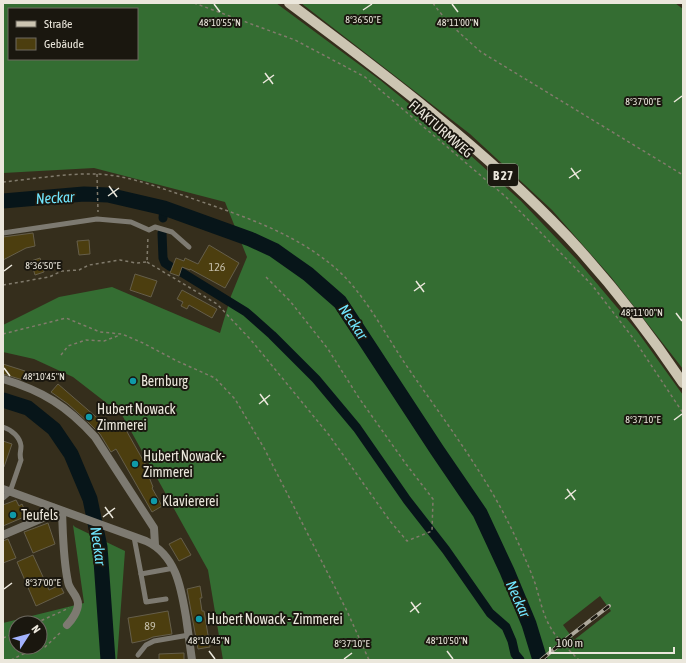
<svg xmlns="http://www.w3.org/2000/svg" width="686" height="663" viewBox="0 0 686 663" font-family="'Asap Condensed',sans-serif">
  <style>
    .forest { fill: #346d32; fill-rule: evenodd }
    .lines { fill: none; stroke-linecap: round; stroke-linejoin: round }
    .canal { stroke: #071519; stroke-width: 9 }
    .river { stroke: #071519; stroke-width: 15 }
    .building { fill: #4c3e0f; stroke: #655e4a }
    .path { stroke: #817b6c; stroke-width: 1.5; stroke-dasharray: 3 3; stroke-linecap: butt }
    .service { stroke: #7d7a71; stroke-width: 5 }
    .minor { stroke: #7d7a71; stroke-width: 8 }
    .primary { stroke: #ccc5b2; stroke-width: 10 }
    .rail-casing { stroke: #aea99c; stroke-width: 4 }
    .rail { stroke: #1a170f; stroke-width: 2.5; stroke-dasharray: 8; stroke-linecap: butt }
    .ticks { fill: none; stroke: #ebe7dc; stroke-width: 1.5 }
    .culture-dot { fill: #0f9aa8; stroke: #1a170f; stroke-width: 1.5 }
    .labels { text-anchor: middle; stroke-width: 4; stroke-linejoin: round; paint-order: stroke }
    .number-label { font-size: 12px; fill: #c3bda9 }
    .shield { fill: #1a170f; stroke: #aca99e; stroke-width: 1 }
    .shield-label { font-size: 13px; font-weight: bold; fill: #ebe7dc }
    .street-label { font-size: 14px; fill: #ebe7dc; stroke: #1a170f }
    .poi-label { font-size: 14px; fill: #ebe7dc; stroke: #1a170f; text-anchor: start }
    .water-label { font-size: 15px; font-style: italic; fill: #71e6fe; stroke: #1a170f }
    .ticks-label { font-size: 10px; text-anchor: middle; fill: #ebe7dc; stroke: #1a170f; stroke-width: 4; stroke-linejoin: round; paint-order: stroke }
  </style>
  <rect width="100%" height="100%" fill="#352e1c"/>
  <g class="forest">
    <path d="M3 3H276L380 80 459 145 521 201 577 260 637 331 683 395V660H223L208 570 122 415 73 377 34 359 3 352V325L59 297 112 287 220 333 231 296 247 257 225 202 94 168 3 173ZM9 9H137V59H9ZM600 596 611 611 574 640 563 625Z"/>
    <polygon points="301,3 675,3 683,9 683,369 611,277 552,210 470,134"/>
    <path d="M73 525 75 527 125 551 117 660H3V623L84 603ZM16 623H40V647H16Z"/>
  </g>
  <g class="lines">
    <g class="canal">
      <polyline points="163,218 164,208"/>
      <polyline points="162,233 163,258 165,263 171,267"/>
      <polyline points="181,272 246,312 272,335 316,379 357,428 407,500 446,550 490,613 506,627 512,641 515,654 520,660"/>
    </g>
    <g class="river">
      <polyline points="3,201 84,194 108,195 164,208 250,239 274,250 308,274 340,302 437,450 480,513 507,571 529,624 540,660"/>
      <polyline points="3,400 28,408 54,429 71,454 90,499 100,547 108,660"/>
    </g>
  </g>
  <g class="building">
    <polygon points="33,233 35,246 26,248 3,260 3,237"/>
    <polygon points="89,240 90,254 79,255 77,241"/>
    <polygon points="209,245 239,263 225,288 190,269 190,270 182,267 179,276 170,273 176,258 184,261 185,258 198,264"/>
    <polygon points="40,258 44,272 35,275 31,261"/>
    <polygon points="135,274 157,281 151,297 130,290"/>
    <polygon points="182,290 217,309 212,318 189,305 187,309 181,306 183,302 177,299"/>
    <polygon points="3,364 25,371 23,380 3,374"/>
    <polygon points="58,384 110,429 119,423 124,431 126,430 152,476 149,477 153,487 152,488 162,506 152,512 116,449 111,452 100,434 88,422 68,404 51,392"/>
    <polygon points="3,441 12,444 4,467 3,466"/>
    <polygon points="16,500 19,506 22,504 25,511 22,513 24,517 3,526 3,505"/>
    <polygon points="48,523 55,544 33,553 24,532"/>
    <polygon points="181,538 191,555 179,561 169,544"/>
    <polygon points="8,539 16,558 3,563 3,541"/>
    <polygon points="33,555 49,590 60,585 64,593 36,606 17,562"/>
    <polygon points="200,586 202,598 200,598 202,611 204,611 210,647 198,649 187,589"/>
    <polygon points="168,611 172,634 153,637 146,640 132,643 128,618"/>
    <polygon points="184,653 184,660 159,660 159,654"/>
  </g>
  <g class="lines">
    <g class="path">
      <polyline points="194,3 295,40 365,77 506,197 592,285 633,338 683,413"/>
      <path d="M433 3C446 22 464 37 481 52L683 175"/>
      <polyline points="97,174 98,212"/>
      <path d="M3 182C33 179 68 173 97 174 127 175 157 187 185 196 236 214 290 230 333 266 364 292 383 331 406 365 439 413 475 460 503 512 515 535 526 559 535 583 540 599 543 616 552 630 559 641 570 651 579 660"/>
      <polyline points="147,262 217,304 251,340 329,435 390,521 407,541 432,531 433,499 406,464 359,398 328,349 290,301 266,277"/>
      <polyline points="3,285 49,277 62,271 79,270 89,265 120,260 136,263 147,262 148,236"/>
      <polyline points="3,334 66,318 100,332 122,334 143,343 177,361 215,378 235,399 264,448 347,611 369,660"/>
      <polyline points="61,355 68,346 86,340 104,341 120,335"/>
      <polyline points="36,623 69,608"/>
      <polyline points="3,638 16,633"/>
      <polyline points="11,660 23,654 45,647 62,631"/>
    </g>
    <g class="service">
      <polyline points="3,233 97,219 131,222 149,230 155,227 172,232 189,247"/>
      <path d="M3 427C12 430 20 437 21 446 21 452 19 454 21 460L10 492 3 498"/>
      <polyline points="134,537 141,574 174,568"/>
      <polyline points="141,574 146,602 166,599"/>
      <polyline points="138,655 146,645 154,641 189,635"/>
    </g>
    <g class="minor">
      <path d="M3 379C43 391 67 406 95 437L154 528 155 545"/>
      <path d="M3 489 146 541C176 555 181 587 186 617 188 631 190 646 192 660"/>
      <path d="M62 511C63 534 63 559 68 582 69 590 78 595 78 604 78 611 72 620 67 625"/>
      <polyline points="3,535 45,517 54,508"/>
    </g>
    <path class="primary" d="M289 3C386 75 483 148 567 236 609 281 648 331 683 383"/>
    <g class="rail-casing">
      <polyline id="rail" points="541,660 570,636 609,606"/>
    </g>
    <use href="#rail" class="rail"/>
  </g>
  <path class="ticks" d="M214 4 220 12M452 4 458 12M363 10 372 4M265 73 273 84M263 83 274 75M674 102 682 96M571 168 579 179M569 178 581 170M109 186 117 197M108 196 119 188M4 271 12 265M416 281 424 292M414 291 425 283M676 313 682 321M4 368 10 376M260 394 268 405M259 404 270 395M674 420 682 414M567 489 575 500M565 499 576 490M105 507 113 518M103 517 115 508M4 589 12 583M411 602 419 613M410 612 421 603M209 651 215 659M447 651 453 659M344 659 352 653"/>
  <g class="culture-dot">
    <circle cx="133" cy="381" r="4"/>
    <circle cx="89" cy="417" r="4"/>
    <circle cx="135" cy="464" r="4"/>
    <circle cx="154" cy="501" r="4"/>
    <circle cx="13" cy="515" r="4"/>
    <circle cx="199" cy="619" r="4"/>
  </g>
  <g class="labels">
    <g class="number-label">
      <text x="217" y="271">126</text>
      <text x="150" y="630">89</text>
    </g>
    <rect class="shield" x="488" y="164" width="30" height="22" rx="3"/>
    <g class="shield-label">
      <text x="503" y="180">B 27</text>
    </g>
    <g class="street-label">
      <text transform="translate(441 129) rotate(41)" y="5">FLAKTURMWEG</text>
    </g>
    <g class="poi-label">
      <text x="141" y="386">Bernburg</text>
      <text x="97" y="414">Hubert Nowack<tspan x="97" dy="16">Zimmerei</tspan></text>
      <text x="143" y="461">Hubert Nowack-<tspan x="143" dy="16">Zimmerei</tspan></text>
      <text x="162" y="506">Klaviererei</text>
      <text x="21" y="520">Teufels</text>
      <text x="207" y="624">Hubert Nowack - Zimmerei</text>
    </g>
    <g class="water-label">
      <text transform="translate(55 198) rotate(-3)" y="5">Neckar</text>
      <text transform="translate(353 322) rotate(56)" y="5">Neckar</text>
      <text transform="translate(98 546) rotate(82)" y="5">Neckar</text>
      <text transform="translate(518 599) rotate(66)" y="5">Neckar</text>
    </g>
  </g>
  <g class="ticks-label">
    <text x="363" y="23">8°36'50"E</text>
    <text x="220" y="26">48°10'55"N</text>
    <text x="458" y="26">48°11'00"N</text>
    <text x="643" y="105">8°37'00"E</text>
    <text x="43" y="269">8°36'50"E</text>
    <text x="642" y="316">48°11'00"N</text>
    <text x="44" y="380">48°10'45"N</text>
    <text x="643" y="423">8°37'10"E</text>
    <text x="43" y="586">8°37'00"E</text>
    <text x="209" y="644">48°10'45"N</text>
    <text x="447" y="644">48°10'50"N</text>
    <text x="352" y="647">8°37'10"E</text>
  </g>
  <rect width="686" height="663" fill="none" stroke="#ebe7dc" stroke-width="8"/>
  <rect x="8" y="8" width="130" height="52" fill="#1a170f" stroke="#6e6a61"/>
  <rect x="16" y="21" width="20" height="6" fill="#ccc5b2" stroke="#6e6a61"/>
  <text x="44" y="28" font-size="12" fill="#ebe7dc">Straße</text>
  <rect x="16" y="38" width="20" height="12" fill="#4c3e0f" stroke="#6e6a61"/>
  <text x="44" y="48" font-size="12" fill="#ebe7dc">Gebäude</text>
  <g transform="translate(28 635) rotate(54)"><circle r="19" fill="#1a170f" stroke="#6e6a61"/>
  <path d="M0-3L7 15L0 10L-7 15Z" fill="#a2b2fd"/>
  <text y="-6" font-size="11" font-weight="bold" text-anchor="middle" fill="#ebe7dc">N</text>
  </g>
  <path d="M550 647v6h124v-6" fill="none" stroke="#ebe7dc" stroke-width="2"/>
  <text x="556" y="647" font-size="12" fill="#ebe7dc" stroke="#1a170f" stroke-width="3" paint-order="stroke">100 m</text>
</svg>
